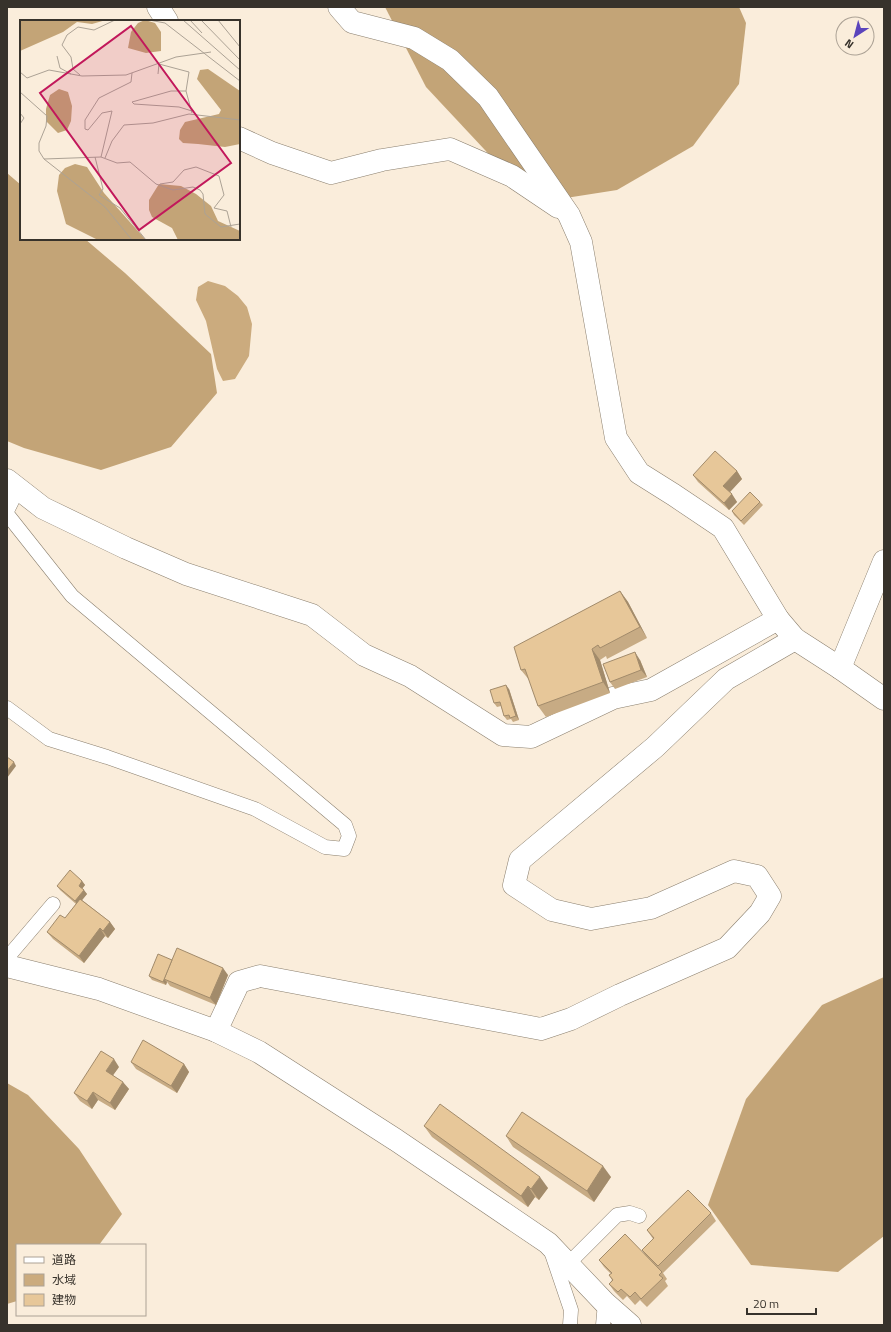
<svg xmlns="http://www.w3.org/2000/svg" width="891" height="1332" viewBox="0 0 891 1332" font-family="'Titillium Web','Noto Sans JP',sans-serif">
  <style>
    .forest { fill: #c3a477 }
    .water { fill: #cbab7e }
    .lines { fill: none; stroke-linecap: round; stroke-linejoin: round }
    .lane-casing { stroke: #8a7f6e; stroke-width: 15 }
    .street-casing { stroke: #8a7f6e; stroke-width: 23 }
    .lane { stroke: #fff; stroke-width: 14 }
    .street { stroke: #fff; stroke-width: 22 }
    .wall { fill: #c7ab84 }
    .shaded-wall { fill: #a28b6b }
    .building { fill: #e7c799; stroke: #a28b6b }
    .inset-road { fill: none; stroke: #aca295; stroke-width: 1 }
    .view { fill: #c2185b; fill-opacity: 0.15; stroke: #c2185b; stroke-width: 2 }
    .inset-edge { fill: none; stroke: #37322b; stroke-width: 2 }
  </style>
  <rect width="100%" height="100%" fill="#faeddb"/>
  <g class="forest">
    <polygon points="385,7 739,7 746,23 739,84 693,146 617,190 553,200 498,164 426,87"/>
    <polygon points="7,173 21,185 21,239 85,239 125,273 211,354 217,393 171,447 101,470 24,448 7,441"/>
    <polygon points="884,977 884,1236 838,1272 751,1265 708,1205 746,1099 822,1005"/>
    <polygon points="7,1083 28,1095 79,1149 122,1214 99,1245 17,1245 17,1301 7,1304"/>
  </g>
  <polygon class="water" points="208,281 225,286 238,296 247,307 252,324 249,356 235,379 223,381 217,369 206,321 196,300 198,287"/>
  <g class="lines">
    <g class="lane-casing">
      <g id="lane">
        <polyline points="7,511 18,489"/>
        <polyline points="7,514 72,596 345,825 349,836 344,849 325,847 255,809 107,757 49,739 7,708"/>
        <polyline points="7,958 53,904"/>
        <polyline points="551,1251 571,1310 570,1325"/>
        <polyline points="568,1264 617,1215 630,1213 639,1216"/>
        <polyline points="603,1325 605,1303"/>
      </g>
    </g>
    <g class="street-casing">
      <g id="street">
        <polyline points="158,7 167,21"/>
        <polyline points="339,7 352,22 414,38 450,60 488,97 569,215 581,242 616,438 639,473 674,495 723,528 778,619 795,639 840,668 884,699"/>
        <polyline points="239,138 272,153 331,173 382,160 450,149 512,176 558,207"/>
        <polyline points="7,480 43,508 126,548 186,574 312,615 364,655 410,676 503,735 531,737 613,698 651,690 778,619"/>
        <polyline points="840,668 884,561"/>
        <polyline points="7,966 99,989 216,1031 259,1052 396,1140 548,1243 605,1303 630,1325"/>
        <polyline points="216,1031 239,982 260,976 541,1029 571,1019 620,995 727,948 760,913 770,896 757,876 734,871 651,908 591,919 552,910 514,885 520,860 655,747 726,679 795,639"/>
      </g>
    </g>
    <use href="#lane" class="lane"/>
    <use href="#street" class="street"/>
  </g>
  <g class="wall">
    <polygon points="737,471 742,479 730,492 737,502 729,510 698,482 693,475"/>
    <polygon points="760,502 763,505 744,525 734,515 732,511"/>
    <polygon points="620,591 628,602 647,638 607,659 606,656 600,660 610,693 546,717 538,706 530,681 521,670"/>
    <polygon points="640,660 647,677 615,689 610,682"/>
    <polygon points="509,689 519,720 513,722 511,719 507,720 504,716 501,706 497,707 494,703"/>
    <polygon points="82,881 85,885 82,889 87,894 82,900 110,922 115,929 108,938 105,936 84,963 53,939 47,932 65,918 76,904 60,890 57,886"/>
    <polygon points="172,960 228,975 216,1005 170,986 167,982 166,985 152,980 149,976"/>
    <polygon points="131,1062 184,1064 189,1072 177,1093 136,1069"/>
    <polygon points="119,1067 113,1075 129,1089 115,1110 98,1100 92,1109 80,1101 74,1093"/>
    <polygon points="424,1126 548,1188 539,1200 535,1197 528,1207 432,1137"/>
    <polygon points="506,1136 611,1177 594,1202 513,1147"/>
    <polygon points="711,1213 716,1221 663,1273 667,1279 665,1281 668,1286 647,1307 640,1300 635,1305 627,1296 623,1300 614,1291 609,1284 612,1280 609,1275 611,1274 604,1267 599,1260 645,1255 642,1250 653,1239 647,1230"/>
  </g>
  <g class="shaded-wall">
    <polygon points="737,471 742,479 728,494 723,486"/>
    <polygon points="732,494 737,502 729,510 724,503"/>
    <polygon points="620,591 628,602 647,638 640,627"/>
    <polygon points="592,649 600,660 610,693 603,682"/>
    <polygon points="635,652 640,660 647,677 641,670"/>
    <polygon points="506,685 509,689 519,720 516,716"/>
    <polygon points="14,762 16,766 7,778 7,771"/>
    <polygon points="82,881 85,885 81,890 79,886"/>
    <polygon points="84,890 87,894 78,905 75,901"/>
    <polygon points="110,922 115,929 108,938 103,931"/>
    <polygon points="100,928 105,936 84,963 79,956"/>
    <polygon points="223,968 228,975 216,1005 210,998"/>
    <polygon points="164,979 167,982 166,985 163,982"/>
    <polygon points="114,1059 119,1067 111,1078 106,1071"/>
    <polygon points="184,1064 189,1072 177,1093 171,1086"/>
    <polygon points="123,1082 129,1089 115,1110 110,1103"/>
    <polygon points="93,1092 98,1100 92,1109 87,1101"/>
    <polygon points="603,1166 611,1177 594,1202 587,1191"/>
    <polygon points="540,1177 548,1188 539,1200 531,1189"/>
    <polygon points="528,1186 535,1197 528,1207 521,1196"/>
  </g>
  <g class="building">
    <polygon points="715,451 737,471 723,486 732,494 724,503 693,475"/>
    <polygon points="750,492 760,502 741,521 732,511"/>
    <polygon points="620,591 640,627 600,648 598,645 592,649 603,682 538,706 525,669 521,670 514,647"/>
    <polygon points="635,652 641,670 610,682 603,664"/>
    <polygon points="506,685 516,716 510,718 509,715 504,716 500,702 494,703 490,690"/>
    <polygon points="7,757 14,762 7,771"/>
    <polygon points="70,870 82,881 79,886 84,890 75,901 57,886"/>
    <polygon points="80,899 110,922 103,931 100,928 79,956 47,932 60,915 65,918"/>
    <polygon points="177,948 223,968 210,998 164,979"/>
    <polygon points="158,954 172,960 163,982 149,976"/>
    <polygon points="143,1040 184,1064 171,1086 131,1062"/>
    <polygon points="101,1051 114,1059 106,1071 123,1082 110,1103 93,1092 87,1101 74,1093"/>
    <polygon points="440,1104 540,1177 531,1189 528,1186 521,1196 424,1126"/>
    <polygon points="522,1112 603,1166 587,1191 506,1136"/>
    <polygon points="688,1190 711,1213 658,1266 642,1250 654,1238 647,1230"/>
    <polygon points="625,1234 662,1272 659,1275 663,1278 641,1299 635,1292 630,1297 621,1289 618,1292 609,1284 613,1280 609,1275 612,1273 599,1260"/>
  </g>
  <g transform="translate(20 20)">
    <rect width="220" height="220" fill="#faeddb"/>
    <path d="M0 0H86L72 4 57 2 43 12 0 31ZM125 0 135 3 141 12V31L126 33 108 28 111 12 118 3ZM188 49 220 71V124L205 127 178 124 163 123 159 119 160 110 165 102 199 94 201 90 177 59 180 50ZM39 69 48 72 52 86 51 101 47 110 38 113 26 101V89L30 75ZM55 144 67 147 84 173 126 220H78L46 204 37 171 39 155 45 148ZM139 164 161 166 176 174 191 186 198 201 220 211V220H158L152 208 132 197 129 190V180Z" fill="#c3a477"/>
    <path class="inset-road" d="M129 0 145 3 220 61M163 0 220 50M170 0 182 13M181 0 220 40M198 0 220 27M37 36 40 48 51 54M0 52 7 58 29 50 62 56 106 55 156 37 191 32M138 54 139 44 169 52 166 71 172 93M60 55 53 49 51 37 42 25 47 15 58 7 74 10 95 0M166 71H151L112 82 114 84 159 87 172 91M0 72 27 96 26 106 19 123V131L24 139 85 187 112 220M0 93 4 98 0 104M75 137 83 169 79 175 100 188 126 220M81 137 92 91 82 93 68 110 65 109V100L79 78 111 62 112 53M85 138 92 121 104 105 133 103 169 94 220 100M24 139 81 137 97 143 110 142 136 164 153 170 173 167 180 170 183 174 185 194 201 207 220 204M140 164 153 162 164 150 176 147 199 156 204 175 194 188 207 191 211 207"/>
    <path class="view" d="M111 6 211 143 119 210 20 73Z"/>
    <rect width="220" height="220" class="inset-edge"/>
  </g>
  <rect width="891" height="1332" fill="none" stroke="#37322b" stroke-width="16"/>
  <rect x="16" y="1244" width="130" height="72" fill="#faeddb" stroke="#aca295"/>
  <rect x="24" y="1257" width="20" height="6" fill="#ffffff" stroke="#aca295"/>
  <text x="52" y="1264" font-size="12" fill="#37322b">道路</text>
  <rect x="24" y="1274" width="20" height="12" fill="#cbab7e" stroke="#aca295"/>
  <text x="52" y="1284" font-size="12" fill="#37322b">水域</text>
  <rect x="24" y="1294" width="20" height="12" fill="#e7c799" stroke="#aca295"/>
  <text x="52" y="1304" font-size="12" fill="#37322b">建物</text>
  <g transform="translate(855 36) rotate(216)"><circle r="19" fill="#faeddb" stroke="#aca295"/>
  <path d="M0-3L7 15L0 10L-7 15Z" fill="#5b44bc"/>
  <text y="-6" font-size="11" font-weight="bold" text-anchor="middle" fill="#37322b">N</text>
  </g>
  <path d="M747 1308v6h69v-6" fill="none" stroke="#37322b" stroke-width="2"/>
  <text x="753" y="1308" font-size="12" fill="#37322b" stroke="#faeddb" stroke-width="3" paint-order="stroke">20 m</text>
</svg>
